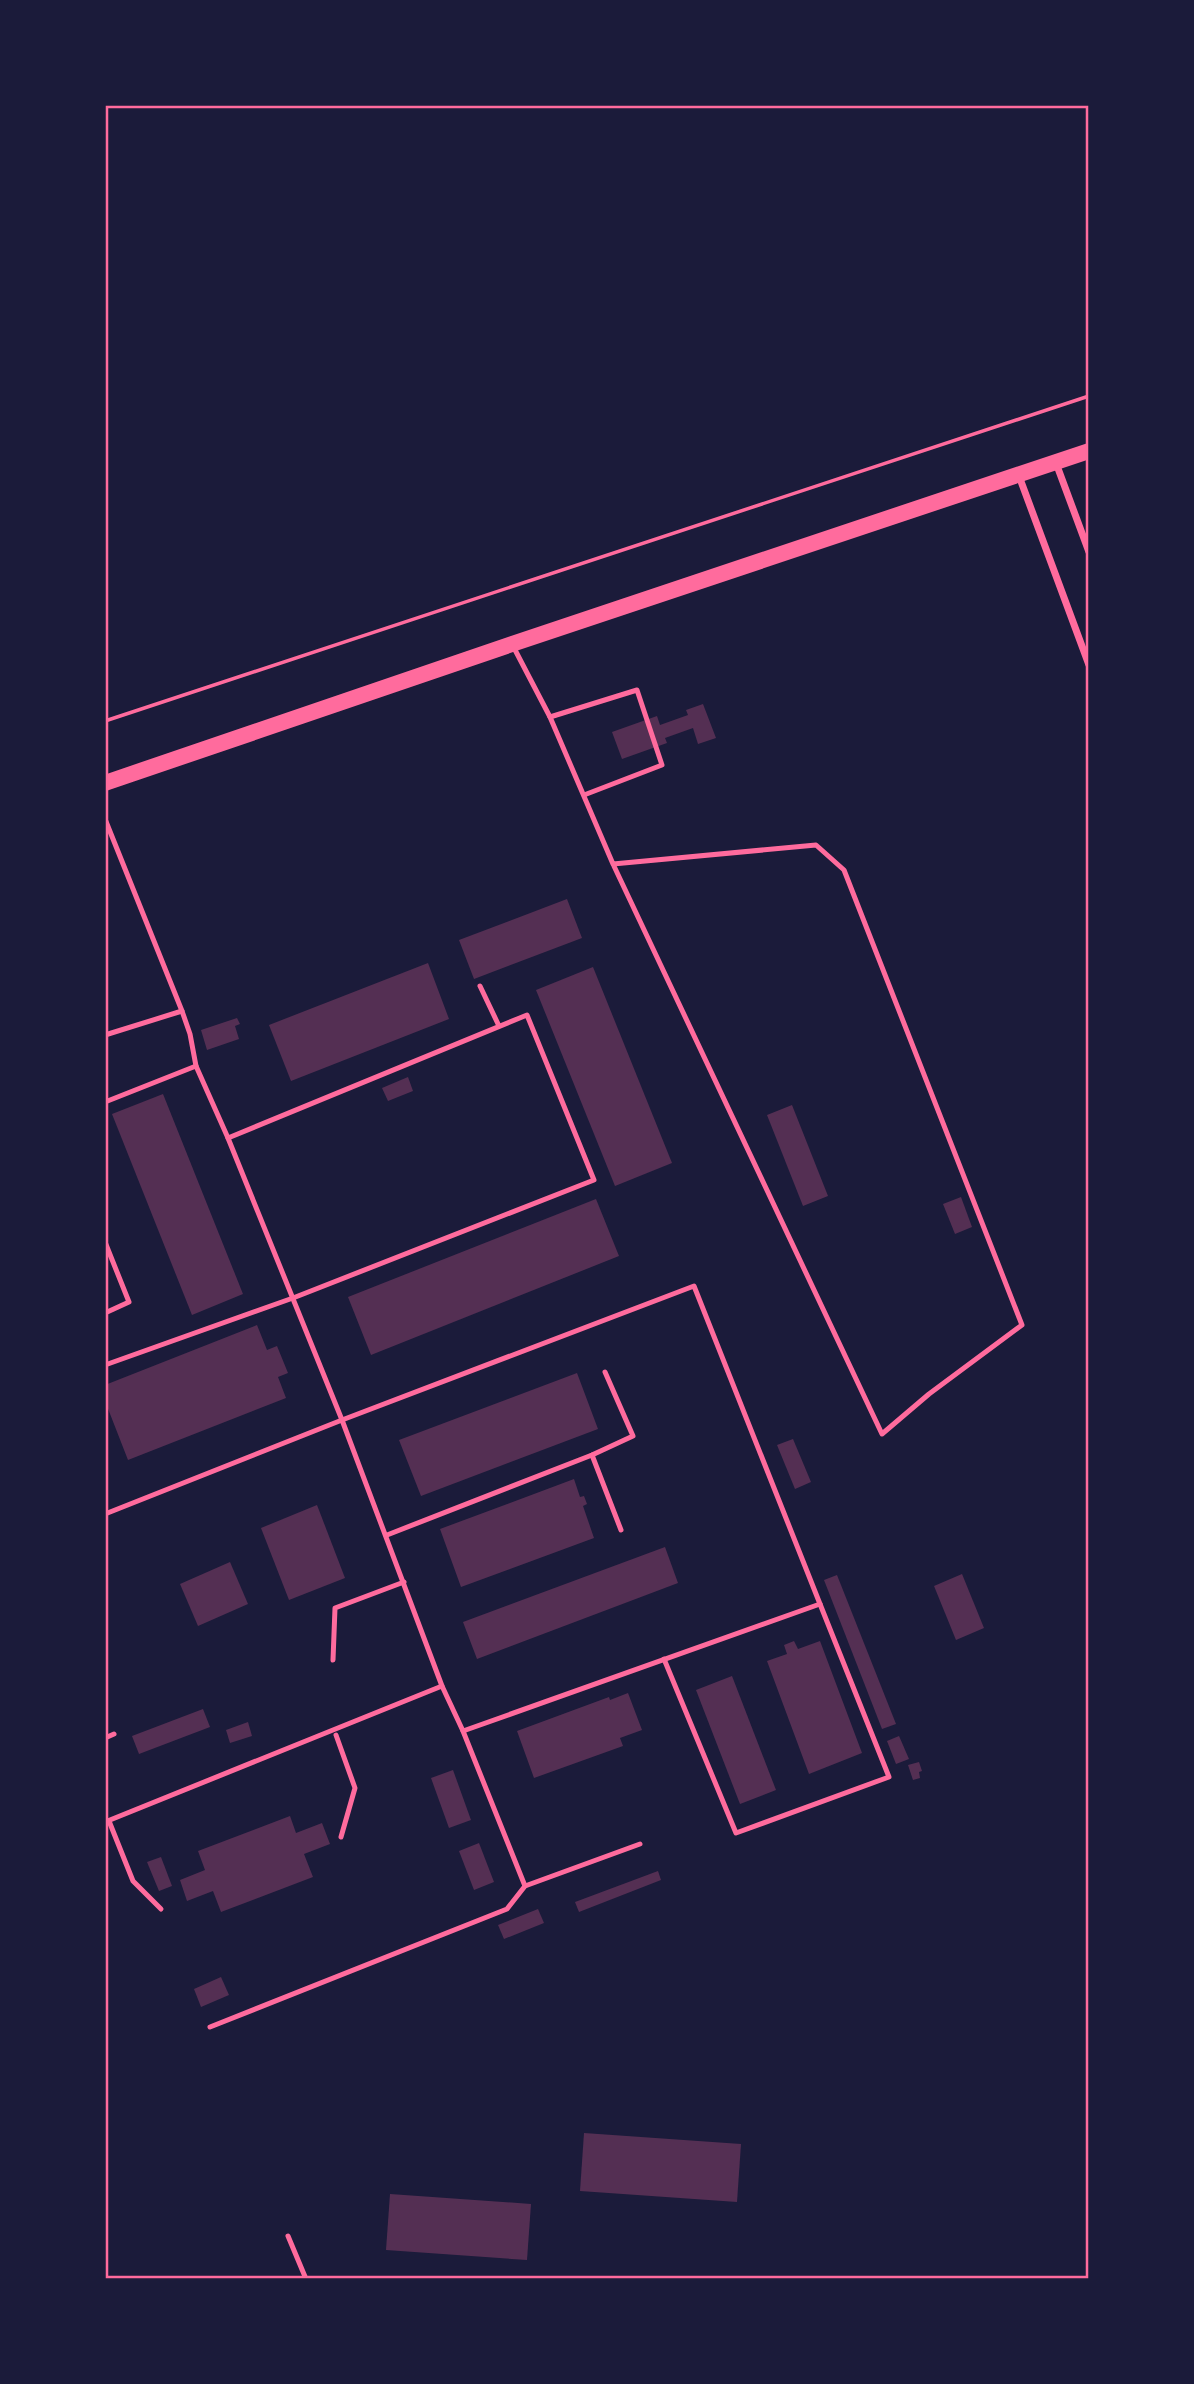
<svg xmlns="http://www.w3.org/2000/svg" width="1194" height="2384" viewBox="0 0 1194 2384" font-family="Ubuntu,sans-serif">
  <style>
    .building { fill: #542f53 }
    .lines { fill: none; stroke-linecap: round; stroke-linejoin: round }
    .path { stroke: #ff6b9d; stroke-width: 3.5 }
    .service { stroke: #ff6b9d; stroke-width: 5 }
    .minor { stroke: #ff6b9d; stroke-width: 7 }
    .primary { stroke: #ff6b9d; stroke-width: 16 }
    .neatline { fill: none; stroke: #ff6b9d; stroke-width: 2.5 }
  </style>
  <rect width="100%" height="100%" fill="#1b1b3a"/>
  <g class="building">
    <polygon points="703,704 716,738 698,744 693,728 665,738 667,743 622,759 612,732 657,716 660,725 688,715 686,710"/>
    <polygon points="567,899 582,938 474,979 459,940"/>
    <polygon points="428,963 449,1019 291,1081 269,1025"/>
    <polygon points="593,967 672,1163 615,1186 536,990"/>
    <polygon points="237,1018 240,1024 235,1026 239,1039 207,1050 201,1030"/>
    <polygon points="408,1077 413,1091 388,1101 382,1088"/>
    <polygon points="163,1094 243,1294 192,1315 112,1114"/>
    <polygon points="792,1105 828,1196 803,1206 767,1115"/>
    <polygon points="961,1197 972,1227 955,1234 943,1204"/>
    <polygon points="596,1199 619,1256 371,1355 348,1297"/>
    <polygon points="257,1325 267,1350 277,1346 288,1373 278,1377 286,1398 128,1460 105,1401 105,1385"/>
    <polygon points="577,1373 598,1429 421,1496 399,1440"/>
    <polygon points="793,1439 811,1482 795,1489 777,1445"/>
    <polygon points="574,1479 580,1497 584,1496 587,1504 583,1506 594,1538 461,1587 440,1529"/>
    <polygon points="317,1505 345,1578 289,1600 261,1528"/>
    <polygon points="665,1547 678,1583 477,1659 463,1622"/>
    <polygon points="230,1562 248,1604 198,1626 180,1584"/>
    <polygon points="962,1574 984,1628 956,1640 934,1586"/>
    <polygon points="837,1575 896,1724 882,1729 824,1580"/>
    <polygon points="794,1641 798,1649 820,1641 862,1753 809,1774 767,1661 787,1654 784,1645"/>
    <polygon points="732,1676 776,1790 740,1804 696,1690"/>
    <polygon points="628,1693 642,1730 620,1738 623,1746 534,1778 517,1731 609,1697 610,1700"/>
    <polygon points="203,1709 210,1727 139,1754 132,1736"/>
    <polygon points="248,1722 252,1736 230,1743 226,1730"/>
    <polygon points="899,1736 909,1759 896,1764 887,1741"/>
    <polygon points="919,1762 922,1771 919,1772 920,1778 913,1780 908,1765"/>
    <polygon points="453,1770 471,1820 449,1828 431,1778"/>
    <polygon points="290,1816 296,1833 322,1823 330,1844 304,1854 313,1877 221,1912 213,1891 187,1901 180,1880 205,1870 198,1851"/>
    <polygon points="479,1843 494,1882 474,1890 459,1851"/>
    <polygon points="161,1857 172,1886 159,1891 147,1862"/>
    <polygon points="658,1871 661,1880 579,1912 575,1902"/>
    <polygon points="538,1909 544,1923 504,1939 498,1925"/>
    <polygon points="221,1977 229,1995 201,2007 194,1989"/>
    <polygon points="584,2133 741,2144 737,2202 580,2191"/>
    <polygon points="390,2194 531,2204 527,2260 386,2250"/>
  </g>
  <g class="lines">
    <polyline class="path" points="105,721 1089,396"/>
    <g class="service">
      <polyline points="513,646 550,717 613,864 882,1434 929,1394 1022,1325 844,870 816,845 613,864"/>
      <polyline points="550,717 637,690 662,765 584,795"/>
      <polyline points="105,819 182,1011 190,1034 196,1066 228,1138 342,1420 442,1686 463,1731 525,1886"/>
      <polyline points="480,986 499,1026"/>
      <polyline points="105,1035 182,1011"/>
      <polyline points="105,1102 196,1066"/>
      <polyline points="105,1242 129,1302 105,1313"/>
      <polyline points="105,1365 293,1298 594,1180 527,1015 228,1138"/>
      <polyline points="592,1455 621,1530"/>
      <polyline points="105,1514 342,1420 694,1286 820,1604 463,1731"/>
      <polyline points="387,1535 592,1455 633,1436 605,1372"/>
      <polyline points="664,1659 736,1833 889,1777 820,1604"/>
      <polyline points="333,1660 335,1608 404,1582"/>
      <polyline points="336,1735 355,1788 341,1837"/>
      <polyline points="105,1738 114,1734"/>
      <polyline points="109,1821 133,1881 161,1909"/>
      <polyline points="105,1822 442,1686"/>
      <polyline points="210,2027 507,1909 525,1886 640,1844"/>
      <polyline points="288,2236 306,2279"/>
    </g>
    <g class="minor">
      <polyline points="1056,463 1089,552"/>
      <polyline points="1019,476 1089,665"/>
    </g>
    <polyline class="primary" points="105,783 512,644 1089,451"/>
  </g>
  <rect width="1194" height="2384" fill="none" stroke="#1b1b3a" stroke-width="214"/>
  <rect x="107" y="107" width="980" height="2170" class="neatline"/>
</svg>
